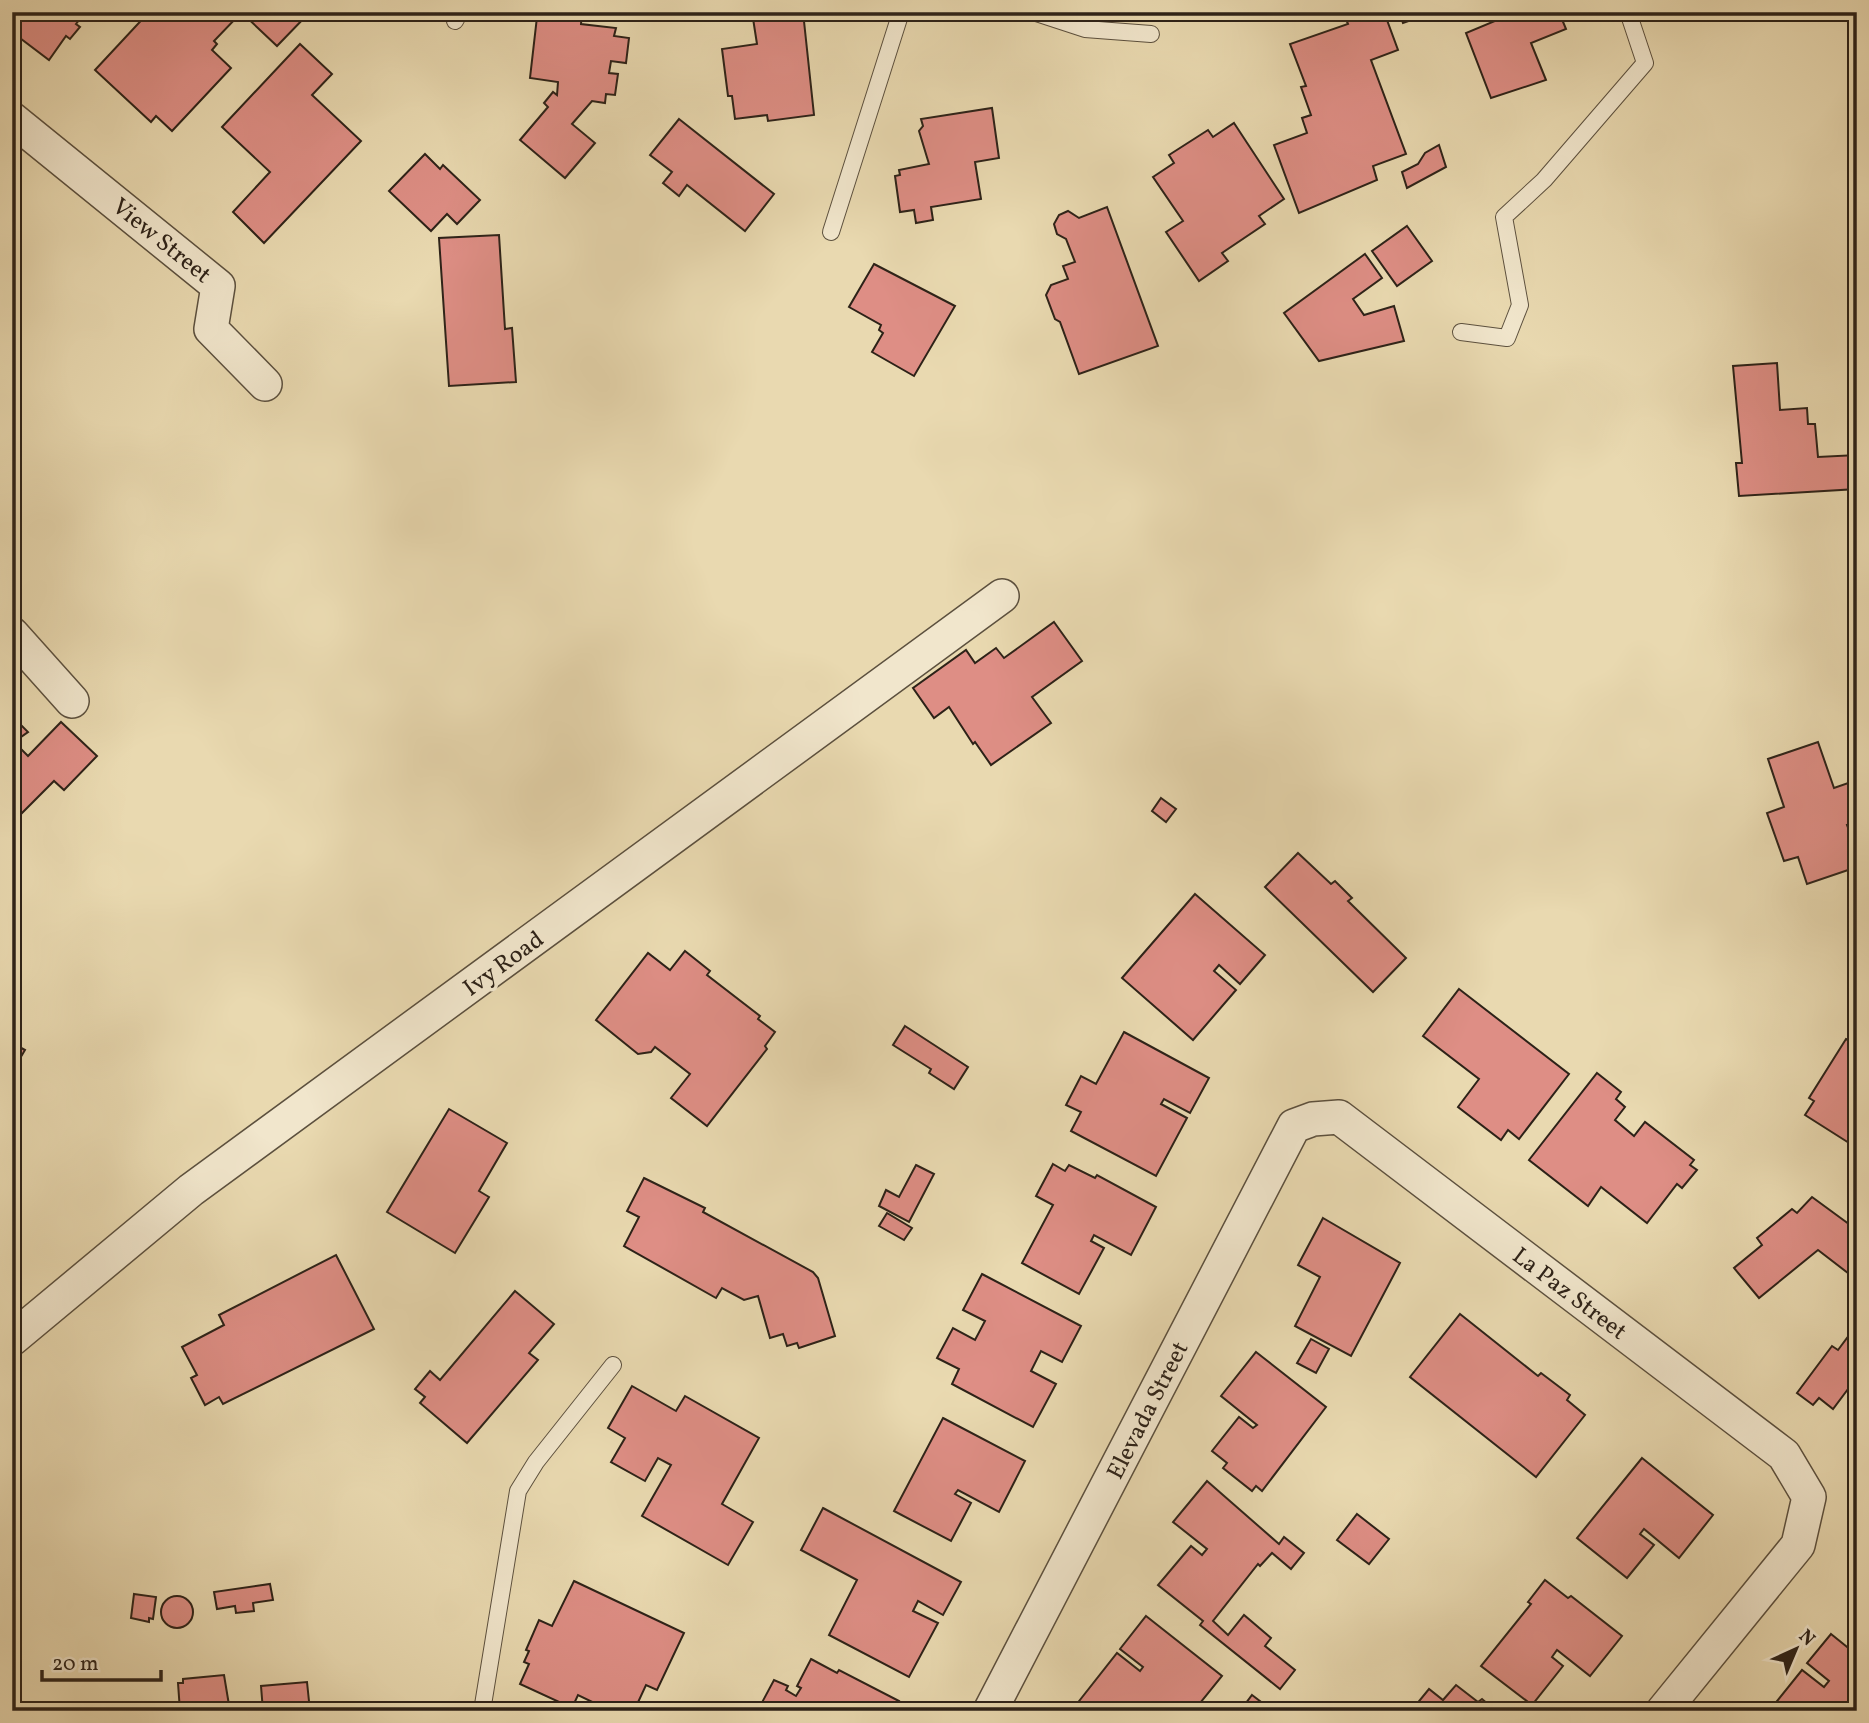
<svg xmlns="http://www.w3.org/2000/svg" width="1869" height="1723" viewBox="0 0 1869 1723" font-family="Vollkorn,serif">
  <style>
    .building { fill: #de8e85; stroke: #2d2218; stroke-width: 2 }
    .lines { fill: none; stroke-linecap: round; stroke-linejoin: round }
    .lane-casing { stroke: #5c503e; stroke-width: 18 }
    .street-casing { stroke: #5c503e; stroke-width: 36 }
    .lane { stroke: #f1e6cc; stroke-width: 16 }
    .street { stroke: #f1e6cc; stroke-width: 33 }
    .labels { text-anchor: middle; stroke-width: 7; stroke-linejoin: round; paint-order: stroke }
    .street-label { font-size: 24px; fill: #2d2218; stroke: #f1e6cc }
  </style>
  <rect width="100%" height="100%" fill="#e9d9b0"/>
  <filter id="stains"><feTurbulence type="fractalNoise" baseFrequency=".00286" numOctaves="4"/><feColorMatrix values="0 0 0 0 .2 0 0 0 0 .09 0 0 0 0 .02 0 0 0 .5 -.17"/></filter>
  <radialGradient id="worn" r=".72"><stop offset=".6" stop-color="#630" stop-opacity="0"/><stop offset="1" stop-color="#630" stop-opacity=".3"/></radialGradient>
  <g class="building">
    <polygon points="12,12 71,12 80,19 76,24 80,27 70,39 66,36 49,60 12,32"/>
    <polygon points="149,12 240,14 214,41 217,44 212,50 231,68 172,131 156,116 151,122 95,70"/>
    <polygon points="241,12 308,12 309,13 277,46"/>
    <polygon points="543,12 582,12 581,24 616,28 614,36 629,38 626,63 611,61 609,73 618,74 615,95 606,94 605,103 592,101 572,124 595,143 565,178 520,140 548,107 544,103 553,92 557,95 558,82 530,78 537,17 543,18"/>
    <polygon points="752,12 803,12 814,115 768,121 767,115 735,119 732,96 728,96 722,49 757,44"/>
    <polygon points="1343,12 1384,12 1398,50 1371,60 1406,154 1373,166 1377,180 1299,213 1274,145 1307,133 1302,118 1311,115 1301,87 1306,86 1290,44 1348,24"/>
    <polygon points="1399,12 1434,12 1403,23"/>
    <polygon points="1506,12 1559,12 1566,29 1531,43 1546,80 1491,98 1466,33 1507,16"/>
    <polygon points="300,44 332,74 312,95 361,141 264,243 233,212 270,172 222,127"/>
    <polygon points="992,108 999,158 975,162 981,199 931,207 933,220 916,223 914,210 900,212 895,176 900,175 899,170 929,164 919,131 923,126 921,119"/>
    <polygon points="679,119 774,194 745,231 687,185 679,196 663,183 672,172 650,155"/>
    <polygon points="1234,123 1284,199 1259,216 1265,224 1222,253 1228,261 1199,281 1166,232 1183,221 1153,177 1174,163 1169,155 1208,130 1213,137"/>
    <polygon points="1439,145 1446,167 1407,188 1402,172 1418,164 1425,153"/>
    <polygon points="425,154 440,169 443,165 480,200 457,224 447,214 431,231 389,191"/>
    <polygon points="1107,207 1158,346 1079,374 1060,322 1055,319 1046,295 1051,285 1068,279 1063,266 1075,262 1066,239 1057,234 1054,224 1059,215 1068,211 1079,218"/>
    <polygon points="1407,226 1432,261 1397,286 1372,251"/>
    <polygon points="499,235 505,329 512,328 516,382 449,386 439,238"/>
    <polygon points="1365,254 1382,278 1353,299 1364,315 1394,306 1404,341 1319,361 1284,313"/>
    <polygon points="874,264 955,306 914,376 872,352 883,333 879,330 881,325 849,307"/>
    <polygon points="1777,363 1780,410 1807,408 1808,424 1815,424 1818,457 1857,455 1857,489 1739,496 1736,463 1742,463 1733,366"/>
    <polygon points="1054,622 1082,661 1032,697 1051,723 991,765 975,742 973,744 949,707 934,718 913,688 966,650 975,663 996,648 1004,658"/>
    <polygon points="12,716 28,732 14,742 28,756 61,722 97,756 64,790 54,781 12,823"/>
    <polygon points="1818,742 1834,788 1854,781 1857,789 1857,822 1847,825 1857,852 1857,867 1807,884 1798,857 1784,861 1767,813 1784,807 1768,759"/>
    <polygon points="1161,798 1176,809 1166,822 1152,811"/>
    <polygon points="1298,853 1331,884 1335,881 1352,898 1348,901 1406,958 1373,992 1265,887"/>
    <polygon points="1195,894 1265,955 1240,984 1219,965 1214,971 1236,990 1193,1040 1122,978"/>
    <polygon points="685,951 710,971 707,975 760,1016 758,1019 775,1032 765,1046 767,1049 707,1126 671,1098 690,1074 655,1047 651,1052 638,1054 596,1020 648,953 670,970"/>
    <polygon points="1459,989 1569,1074 1519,1139 1508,1130 1501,1140 1458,1107 1479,1079 1423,1036"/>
    <polygon points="905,1026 968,1067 954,1089 929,1073 931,1069 893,1045"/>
    <polygon points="1124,1032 1209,1078 1190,1113 1164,1099 1161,1104 1187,1118 1156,1176 1071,1131 1081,1112 1066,1105 1081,1076 1096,1084"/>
    <polygon points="1846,1039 1857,1045 1857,1148 1805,1115 1814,1101 1809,1098"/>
    <polygon points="12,1043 25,1050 12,1072"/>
    <polygon points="1597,1073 1621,1092 1616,1099 1625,1107 1615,1120 1634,1136 1645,1122 1694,1160 1690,1165 1697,1170 1682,1188 1677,1184 1647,1223 1601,1187 1588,1206 1529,1160"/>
    <polygon points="449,1109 507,1143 479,1191 489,1197 455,1253 387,1212"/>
    <polygon points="1053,1164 1065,1171 1069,1165 1095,1178 1097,1175 1156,1207 1131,1255 1094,1235 1091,1241 1104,1248 1079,1294 1022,1263 1053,1205 1036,1196"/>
    <polygon points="916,1165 934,1174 909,1222 879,1206 886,1190 899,1197"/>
    <polygon points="644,1178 705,1208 703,1212 813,1272 818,1278 835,1336 799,1348 797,1343 787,1346 783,1334 770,1338 758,1296 744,1300 722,1288 716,1298 624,1246 639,1217 627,1211"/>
    <polygon points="1812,1197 1857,1230 1857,1280 1818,1250 1759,1298 1734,1268 1762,1245 1757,1238 1792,1209 1797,1213"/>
    <polygon points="887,1213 912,1228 904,1240 879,1226"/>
    <polygon points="1323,1218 1400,1263 1351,1356 1295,1326 1320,1277 1298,1265"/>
    <polygon points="336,1255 374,1329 223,1404 219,1397 205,1405 191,1378 197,1375 182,1347 224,1325 219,1315"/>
    <polygon points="982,1274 1081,1326 1062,1362 1041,1351 1031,1371 1056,1384 1033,1427 952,1384 959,1369 937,1358 953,1328 975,1340 985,1321 963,1310"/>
    <polygon points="515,1291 554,1324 529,1353 538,1360 467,1443 420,1403 425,1397 415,1389 430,1371 440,1380"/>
    <polygon points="1460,1314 1538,1376 1541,1373 1570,1395 1567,1400 1585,1415 1536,1477 1410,1377"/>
    <polygon points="1847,1338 1857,1346 1857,1377 1833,1409 1819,1398 1813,1405 1797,1393 1832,1346 1838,1350"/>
    <polygon points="1311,1339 1329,1349 1316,1373 1297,1363"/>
    <polygon points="1256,1352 1326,1407 1262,1491 1256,1486 1252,1491 1223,1468 1227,1463 1212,1451 1239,1417 1253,1428 1257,1425 1221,1396"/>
    <polygon points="632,1386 676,1411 685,1396 759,1438 722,1504 753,1522 728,1565 642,1516 671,1465 658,1458 645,1481 611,1462 625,1438 608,1428"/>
    <polygon points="943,1418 1025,1461 999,1512 958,1490 955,1494 971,1503 951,1541 894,1511"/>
    <polygon points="1642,1458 1713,1515 1679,1558 1644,1529 1640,1534 1654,1545 1627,1578 1577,1538"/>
    <polygon points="1207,1481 1279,1544 1284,1537 1304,1553 1291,1569 1272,1553 1260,1566 1258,1564 1213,1621 1228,1635 1244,1615 1271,1638 1265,1646 1295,1670 1280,1689 1200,1625 1203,1621 1158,1585 1191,1546 1202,1555 1207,1549 1173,1522"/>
    <polygon points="823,1508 961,1582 943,1615 918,1601 913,1611 938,1623 909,1677 829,1635 857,1580 801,1550"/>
    <polygon points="1357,1514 1389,1539 1369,1564 1337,1540"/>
    <polygon points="1545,1580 1568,1598 1571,1596 1622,1636 1590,1676 1557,1650 1552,1657 1563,1666 1532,1705 1481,1666 1531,1604 1528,1602"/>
    <polygon points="574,1581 684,1633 657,1690 646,1685 634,1711 611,1711 578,1695 572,1708 520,1684 529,1664 524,1662 529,1651 526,1650 539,1620 552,1626"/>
    <polygon points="270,1584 273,1600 253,1603 254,1611 236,1613 235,1606 217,1609 214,1592"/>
    <polygon points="134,1594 156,1597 153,1619 149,1618 149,1622 131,1618"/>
    <circle cx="177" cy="1612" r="16"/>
    <polygon points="1146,1616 1222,1676 1200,1703 1210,1711 1084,1711 1076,1705 1117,1653 1140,1671 1143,1667 1120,1649"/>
    <polygon points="1831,1634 1857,1655 1857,1711 1769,1711 1802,1670 1824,1687 1829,1681 1807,1663"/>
    <polygon points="811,1659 837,1673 839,1670 899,1701 894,1711 758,1710 774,1680 788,1686 786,1690 796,1696 801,1688 797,1686"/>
    <polygon points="224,1675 230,1711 180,1711 178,1683 183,1683 183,1679"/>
    <polygon points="307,1682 310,1711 263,1711 261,1686"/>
    <polygon points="1456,1685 1478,1702 1482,1699 1496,1711 1421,1711 1415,1706 1429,1689 1443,1700"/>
    <polygon points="1252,1695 1273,1711 1240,1711"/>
  </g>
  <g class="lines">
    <g class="lane-casing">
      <g id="lane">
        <polyline points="1033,12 1085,29 1151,34"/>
        <polyline points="455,21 460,12"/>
        <polyline points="831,232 901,12"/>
        <polyline points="1461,332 1507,338 1520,305 1504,217 1544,180 1645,63 1628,12"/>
        <polyline points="482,1711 518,1491 536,1462 613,1365"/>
      </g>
    </g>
    <g class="street-casing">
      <g id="street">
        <polyline points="12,119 218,286 211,329 265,384"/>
        <polyline points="12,634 72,701"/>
        <polyline points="12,1339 191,1190 1002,596"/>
        <polyline points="990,1711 1294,1126 1313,1119 1339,1117 1784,1455 1809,1497 1798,1545 1663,1711"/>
      </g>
    </g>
    <use href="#lane" class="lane"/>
    <use href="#street" class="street"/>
  </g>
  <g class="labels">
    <g class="street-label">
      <text transform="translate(162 240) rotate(39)" y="8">View Street</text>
      <text transform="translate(503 963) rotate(-36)" y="8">Ivy Road</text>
      <text transform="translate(1570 1293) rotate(37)" y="8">La Paz Street</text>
      <text transform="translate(1147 1410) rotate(-63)" y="8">Elevada Street</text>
    </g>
  </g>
  <rect width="1869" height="1723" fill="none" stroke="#e9d9b0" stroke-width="42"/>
  <rect x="14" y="14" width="1841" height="1695" fill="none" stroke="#2d2218" stroke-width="3.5"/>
  <rect x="21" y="21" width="1827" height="1681" fill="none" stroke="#2d2218" stroke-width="2"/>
  <g transform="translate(1796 1649) rotate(44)" stroke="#f1e6cc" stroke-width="5" paint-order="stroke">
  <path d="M0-5L12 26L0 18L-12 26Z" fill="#2d2218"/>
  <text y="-10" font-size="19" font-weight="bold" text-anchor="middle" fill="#2d2218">N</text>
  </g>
  <path d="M42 1670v10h119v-10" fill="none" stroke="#2d2218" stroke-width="3.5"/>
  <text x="52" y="1670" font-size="21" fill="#2d2218" stroke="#f1e6cc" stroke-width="5" paint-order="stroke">20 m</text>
  <rect width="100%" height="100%" filter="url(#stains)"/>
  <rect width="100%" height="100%" fill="url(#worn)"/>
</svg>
